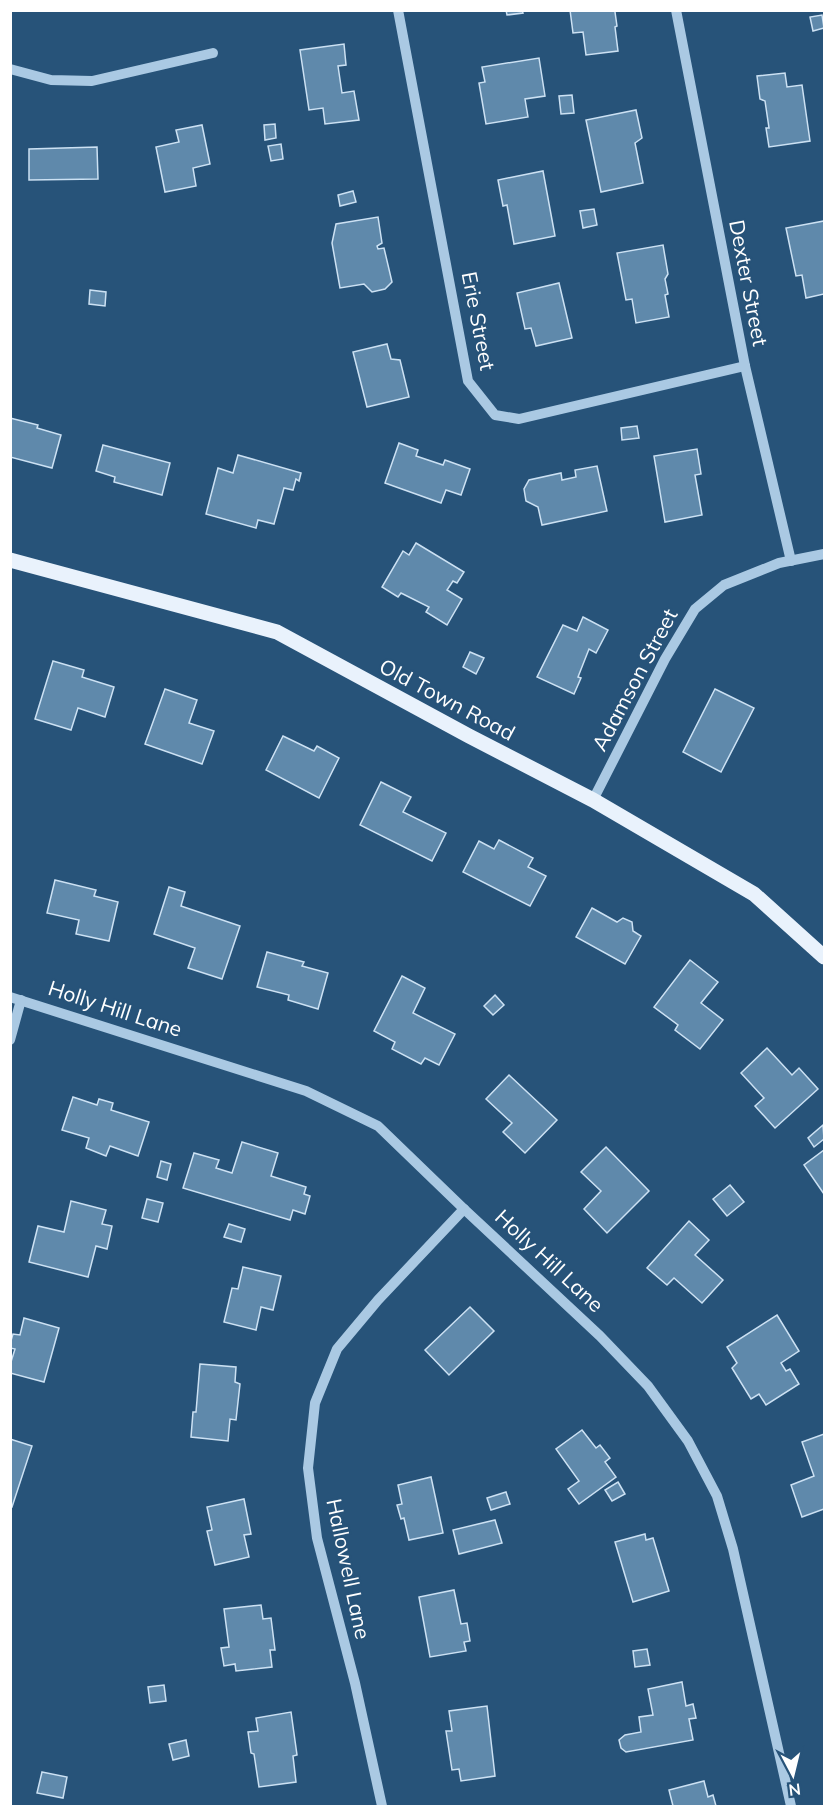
<svg xmlns="http://www.w3.org/2000/svg" width="835" height="1817" viewBox="0 0 835 1817" font-family="Mulish,sans-serif">
  <style>
    .building { fill: #5f89ab; stroke: #cce1f3; stroke-width: 1.5 }
    .lines { fill: none; stroke-linecap: round; stroke-linejoin: round }
    .minor { stroke: #aac9e3; stroke-width: 10 }
    .major { stroke: #e9f2fc; stroke-width: 15 }
    .labels { text-anchor: middle; stroke-width: 4.5; stroke-linejoin: round; paint-order: stroke }
    .street-label { font-size: 21px; fill: #fff; stroke: #275379 }
  </style>
  <rect width="100%" height="100%" fill="#275379"/>
  <g class="building">
    <polygon points="506,10 522,10 523,13 507,15"/>
    <polygon points="570,10 617,10 615,12 617,26 615,27 618,51 586,55 583,32 573,33"/>
    <polygon points="822,15 824,28 813,31 810,17"/>
    <polygon points="344,44 346,65 338,66 342,93 354,91 359,120 325,124 323,108 309,110 300,50"/>
    <polygon points="539,58 545,96 525,99 528,117 486,124 479,83 485,82 482,67"/>
    <polygon points="785,73 787,87 802,85 810,141 769,147 766,128 769,128 765,101 760,99 757,76"/>
    <polygon points="572,95 574,113 561,114 559,96"/>
    <polygon points="636,110 642,138 635,143 643,183 601,192 586,120"/>
    <polygon points="275,124 276,138 265,140 264,125"/>
    <polygon points="202,125 210,164 193,168 196,186 165,192 156,147 179,142 176,130"/>
    <polygon points="281,144 283,159 271,161 268,146"/>
    <polygon points="97,147 98,179 29,180 29,149"/>
    <polygon points="543,171 555,236 514,244 507,205 503,206 498,180"/>
    <polygon points="353,191 356,202 340,206 338,195"/>
    <polygon points="594,209 597,225 583,228 580,211"/>
    <polygon points="378,217 382,243 377,246 378,249 384,248 392,282 385,289 372,292 364,284 340,288 332,243 336,224"/>
    <polygon points="824,221 824,294 806,298 802,275 796,276 786,228"/>
    <polygon points="663,245 668,274 665,279 668,294 665,295 669,317 636,323 632,299 626,300 617,253"/>
    <polygon points="559,283 572,338 536,346 531,328 525,329 517,293"/>
    <polygon points="90,290 106,292 105,306 89,304"/>
    <polygon points="387,344 391,359 400,360 409,397 367,407 353,352"/>
    <polygon points="10,418 38,425 37,428 61,435 52,468 10,457"/>
    <polygon points="637,426 639,438 622,440 621,428"/>
    <polygon points="399,443 418,450 416,456 443,465 445,460 470,469 461,495 446,490 441,503 385,483"/>
    <polygon points="103,445 170,463 162,495 114,482 115,477 96,471"/>
    <polygon points="697,449 701,474 695,475 702,515 665,522 654,456"/>
    <polygon points="238,455 301,473 299,481 296,479 293,490 284,488 274,524 258,520 256,528 206,514 218,468 233,473"/>
    <polygon points="597,466 607,511 542,525 538,507 526,501 524,489 529,480 561,473 562,480 576,477 575,470"/>
    <polygon points="416,543 464,572 457,583 453,581 447,590 462,599 447,625 426,612 429,607 401,593 398,597 382,587 403,551 409,555"/>
    <polygon points="583,617 608,630 596,653 589,649 578,677 581,678 574,694 537,677 563,625 577,631"/>
    <polygon points="470,652 484,658 476,674 463,667"/>
    <polygon points="53,661 84,670 82,677 114,687 105,717 78,708 71,730 35,719"/>
    <polygon points="165,689 197,700 189,723 214,731 202,764 145,744"/>
    <polygon points="715,689 754,708 721,772 683,752"/>
    <polygon points="283,736 314,751 317,746 339,758 319,798 266,770"/>
    <polygon points="381,782 411,797 403,812 446,833 432,861 360,825"/>
    <polygon points="499,840 533,858 528,867 546,876 530,906 463,872 479,841 494,849"/>
    <polygon points="55,880 96,890 94,896 118,902 109,941 76,934 79,920 47,913"/>
    <polygon points="169,887 185,892 181,906 240,926 222,979 188,968 195,948 154,934"/>
    <polygon points="592,908 617,922 623,918 632,922 633,931 641,936 625,964 576,937"/>
    <polygon points="267,952 304,962 302,966 328,973 318,1009 288,1000 289,995 257,987"/>
    <polygon points="690,960 718,982 701,1003 723,1020 700,1049 675,1030 678,1025 654,1007"/>
    <polygon points="402,976 425,988 413,1013 455,1034 439,1065 425,1058 421,1064 392,1049 395,1042 374,1031"/>
    <polygon points="495,995 504,1005 493,1015 484,1006"/>
    <polygon points="767,1048 792,1075 799,1068 818,1089 775,1128 755,1106 764,1098 741,1073"/>
    <polygon points="509,1075 557,1120 525,1153 503,1132 512,1123 486,1099"/>
    <polygon points="73,1097 97,1105 99,1099 113,1103 111,1110 149,1122 138,1156 110,1146 106,1156 86,1148 89,1138 62,1130"/>
    <polygon points="823,1125 824,1139 814,1147 808,1138"/>
    <polygon points="242,1142 278,1153 271,1176 306,1187 304,1194 310,1196 305,1214 293,1210 290,1220 183,1188 194,1153 219,1160 216,1168 232,1173"/>
    <polygon points="606,1147 649,1191 607,1233 584,1209 601,1191 581,1172"/>
    <polygon points="824,1150 824,1194 804,1165"/>
    <polygon points="161,1161 171,1164 167,1180 157,1177"/>
    <polygon points="730,1185 744,1202 727,1216 713,1199"/>
    <polygon points="147,1199 163,1203 158,1222 142,1218"/>
    <polygon points="71,1201 106,1210 102,1224 112,1226 107,1249 96,1246 88,1277 29,1262 38,1226 64,1232"/>
    <polygon points="689,1221 709,1240 695,1255 723,1280 702,1303 674,1278 667,1285 647,1268"/>
    <polygon points="229,1224 245,1229 241,1242 224,1237"/>
    <polygon points="243,1267 281,1276 273,1310 261,1307 256,1330 224,1322 232,1288 238,1289"/>
    <polygon points="470,1307 494,1331 449,1375 425,1350"/>
    <polygon points="777,1315 799,1351 781,1363 786,1371 790,1369 799,1384 766,1405 759,1394 751,1399 732,1368 737,1363 727,1347"/>
    <polygon points="24,1318 59,1328 44,1382 10,1373 10,1365 15,1349 10,1348 10,1344 13,1334 20,1335"/>
    <polygon points="200,1364 236,1367 235,1382 240,1384 236,1420 230,1419 228,1441 191,1437 193,1412 196,1412"/>
    <polygon points="582,1430 596,1448 600,1445 610,1458 605,1462 616,1477 579,1504 568,1489 579,1481 556,1449"/>
    <polygon points="824,1434 824,1509 802,1517 791,1485 814,1476 802,1442"/>
    <polygon points="10,1439 32,1446 12,1507 10,1506"/>
    <polygon points="431,1477 443,1533 409,1540 404,1518 401,1519 397,1505 402,1504 398,1485"/>
    <polygon points="618,1482 625,1494 612,1501 605,1490"/>
    <polygon points="506,1492 510,1504 491,1510 487,1498"/>
    <polygon points="244,1499 251,1534 244,1535 249,1557 215,1565 207,1531 212,1530 207,1507"/>
    <polygon points="495,1520 502,1543 459,1554 453,1530"/>
    <polygon points="645,1534 646,1540 653,1538 669,1591 633,1602 615,1542"/>
    <polygon points="454,1590 461,1624 467,1623 470,1641 464,1642 466,1651 430,1657 419,1597"/>
    <polygon points="261,1605 263,1619 271,1618 275,1650 270,1650 272,1667 236,1671 235,1664 224,1666 221,1648 229,1647 224,1609"/>
    <polygon points="647,1649 650,1665 635,1667 633,1651"/>
    <polygon points="682,1682 686,1706 693,1704 696,1718 689,1719 693,1740 626,1752 621,1748 619,1740 625,1735 641,1732 639,1717 653,1715 648,1689"/>
    <polygon points="164,1685 166,1701 150,1703 148,1687"/>
    <polygon points="487,1706 495,1776 461,1781 459,1769 452,1770 446,1731 452,1731 449,1711"/>
    <polygon points="291,1712 297,1755 293,1756 296,1782 259,1787 254,1754 251,1753 248,1732 258,1731 256,1718"/>
    <polygon points="186,1740 189,1756 173,1760 169,1744"/>
    <polygon points="42,1772 67,1777 63,1798 37,1793"/>
    <polygon points="704,1781 708,1797 713,1795 716,1806 673,1806 669,1790"/>
  </g>
  <g class="lines">
    <g class="minor">
      <polyline points="398,10 468,381 495,415 519,419 745,366"/>
      <polyline points="676,10 745,366 791,561"/>
      <polyline points="10,69 51,80 92,81 213,53"/>
      <polyline points="593,800 665,659 695,609 724,585 779,563 824,554"/>
      <polyline points="10,997 306,1091 378,1126 464,1209 600,1336 648,1386 688,1441 717,1496 733,1549 791,1806"/>
      <polyline points="10,1040 21,1000"/>
      <polyline points="382,1806 355,1683 317,1538 308,1468 315,1403 337,1349 378,1300 464,1209"/>
    </g>
    <polyline class="major" points="10,560 277,632 469,736 593,800 754,894 824,957"/>
  </g>
  <g class="labels">
    <g class="street-label">
      <text transform="translate(748 283) rotate(79)" y="7">Dexter Street</text>
      <text transform="translate(478 321) rotate(79)" y="7">Erie Street</text>
      <text transform="translate(635 680) rotate(-62)" y="7">Adamson Street</text>
      <text transform="translate(447 700) rotate(28)" y="7">Old Town Road</text>
      <text transform="translate(115 1009) rotate(18)" y="7">Holly Hill Lane</text>
      <text transform="translate(549 1261) rotate(43)" y="7">Holly Hill Lane</text>
      <text transform="translate(348 1569) rotate(78)" y="7">Hallowell Lane</text>
    </g>
  </g>
  <rect width="835" height="1817" fill="none" stroke="#ffffff" stroke-width="24"/>
  <g transform="translate(793 1775) rotate(173)" stroke="#275379" stroke-width="4.5" paint-order="stroke">
  <path d="M0-4.5L10 22L0 15L-10 22Z" fill="#ffffff"/>
  <text y="-9" font-size="16" font-weight="bold" text-anchor="middle" fill="#ffffff">N</text>
  </g>
</svg>
